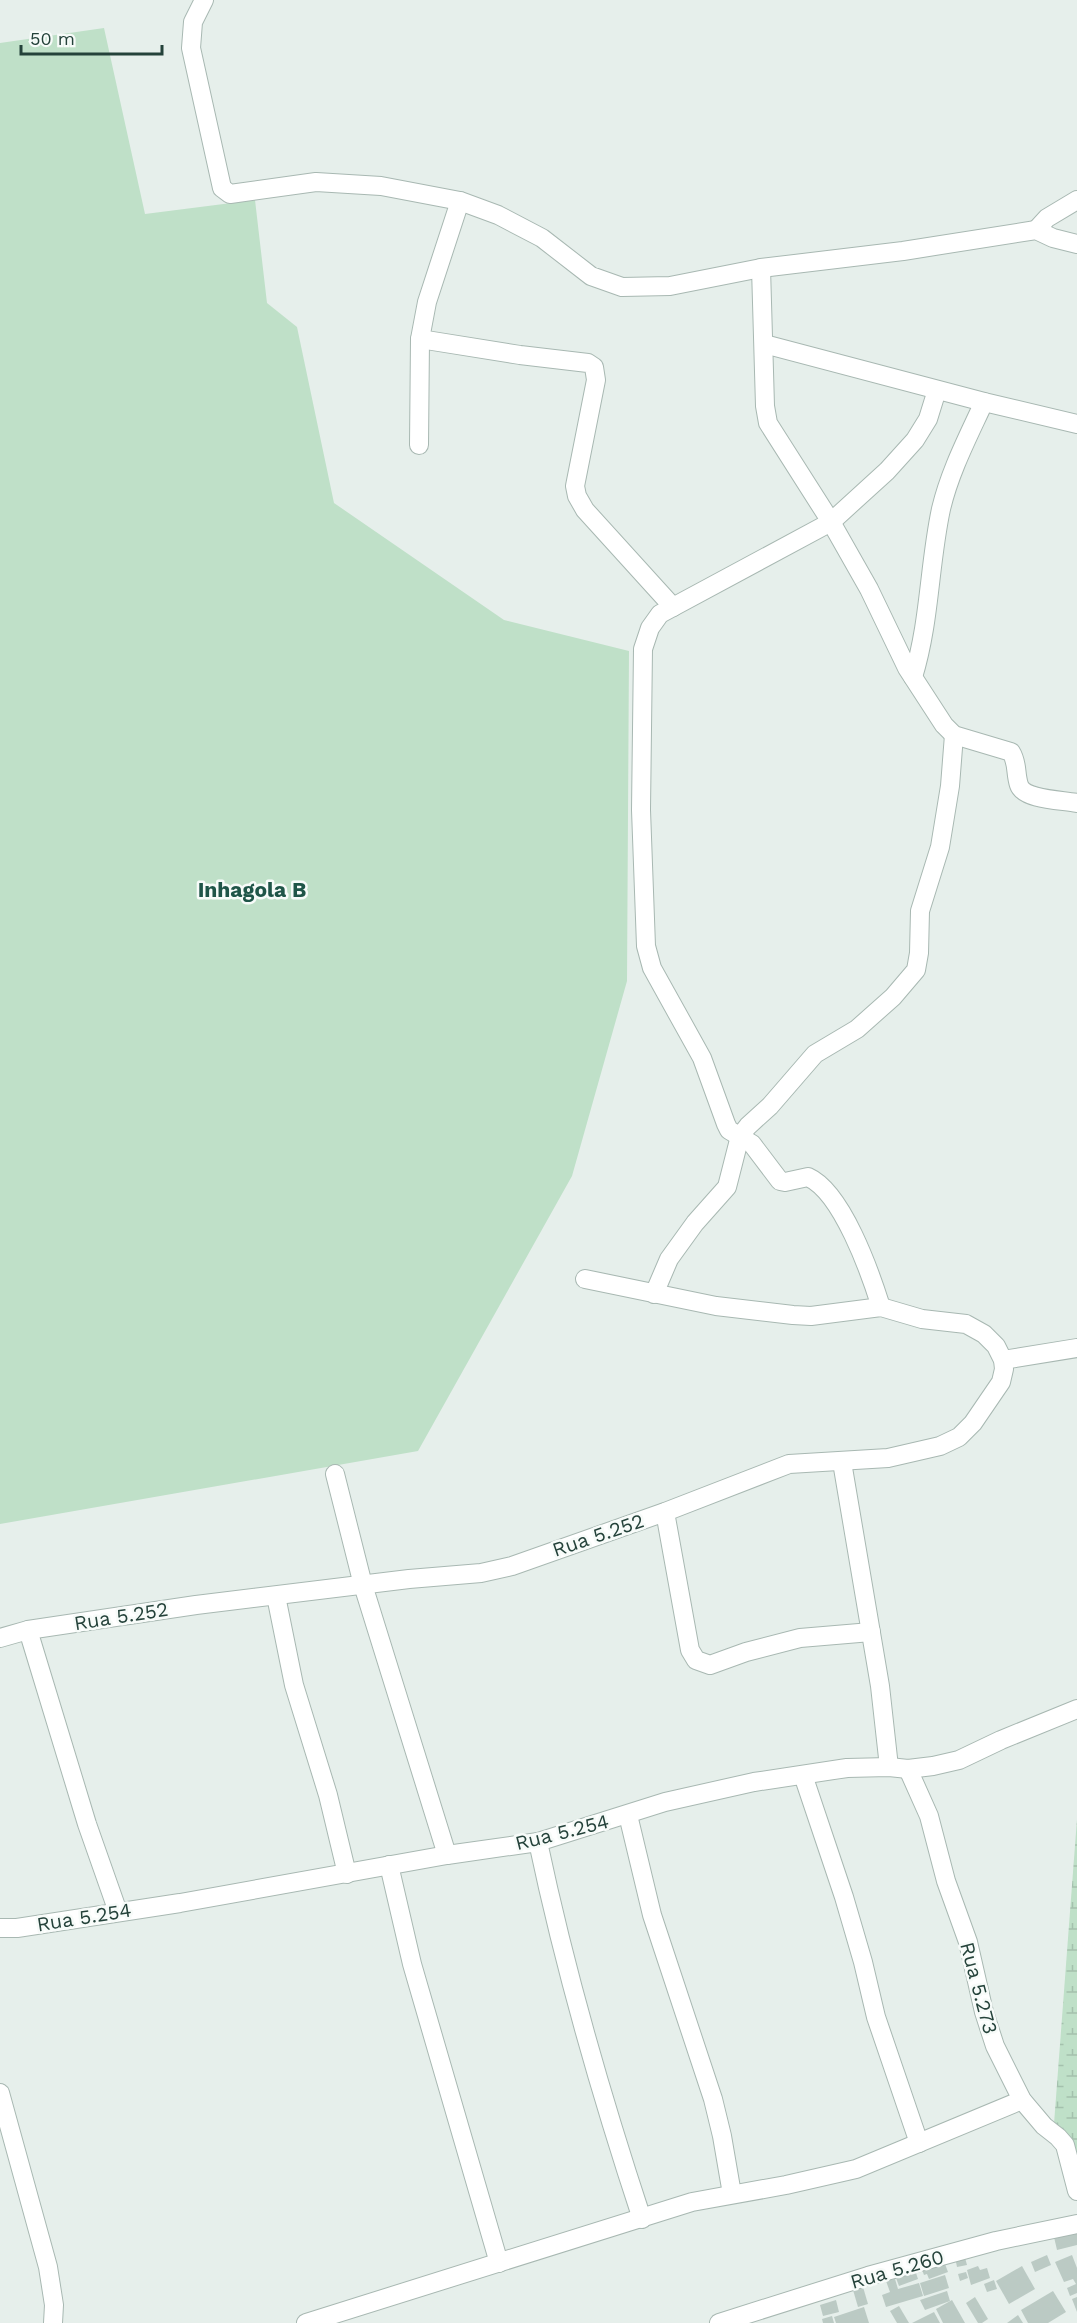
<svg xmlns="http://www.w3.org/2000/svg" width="1077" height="2323" viewBox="0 0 1077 2323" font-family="'Work Sans',sans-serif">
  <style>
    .wetland { fill: url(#wetland-marsh) }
    .green { fill: #bfe0c8 }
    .building { fill: #bbcac4 }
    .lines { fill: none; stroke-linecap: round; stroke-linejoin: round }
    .minor-casing { stroke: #a8b8b2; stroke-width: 20 }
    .minor { stroke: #fff; stroke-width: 18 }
    .labels { text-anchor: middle; stroke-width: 5; stroke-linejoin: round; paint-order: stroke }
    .street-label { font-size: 20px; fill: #24423a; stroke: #f7fbf9 }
    .neighbourhood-label { font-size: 21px; font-weight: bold; fill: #1f5548; stroke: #f7fbf9 }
  </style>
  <defs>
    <pattern id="wetland-marsh" width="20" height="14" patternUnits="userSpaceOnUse" patternTransform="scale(1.5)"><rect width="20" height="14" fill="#bfe0c8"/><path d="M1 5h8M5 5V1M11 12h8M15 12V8" fill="none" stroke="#a4c1ad"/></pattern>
  </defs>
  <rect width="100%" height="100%" fill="#e6efeb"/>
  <polygon class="wetland" points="1077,1819 1077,2182 1053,2137"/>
  <polygon class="green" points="104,28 145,214 255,200 267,303 297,327 334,503 504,620 629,651 627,981 572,1176 418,1451 0,1524 0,43"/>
  <g class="building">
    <polygon points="1077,2231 1077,2245 1057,2250 1054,2237"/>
    <polygon points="964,2254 967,2265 957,2267 955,2257"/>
    <polygon points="1047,2255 1051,2265 1035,2272 1031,2262"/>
    <polygon points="1072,2255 1077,2268 1077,2293 1070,2296 1067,2288 1076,2284 1073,2279 1064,2282 1055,2262"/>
    <polygon points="938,2261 940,2266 945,2264 948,2272 929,2279 927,2274 924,2275 921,2267"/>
    <polygon points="978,2266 980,2270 987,2268 990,2278 971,2285 967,2270"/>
    <polygon points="1022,2266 1035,2289 1009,2304 996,2281"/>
    <polygon points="915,2270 918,2279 899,2286 896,2278"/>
    <polygon points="966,2272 968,2278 960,2281 958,2274"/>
    <polygon points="945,2275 949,2288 924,2296 920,2283"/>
    <polygon points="895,2279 898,2289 919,2283 923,2296 886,2307 882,2295 890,2292 886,2281"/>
    <polygon points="994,2280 997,2289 987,2292 984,2284"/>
    <polygon points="863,2287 868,2304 858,2307 853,2290"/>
    <polygon points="947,2291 950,2301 925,2310 920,2300"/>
    <polygon points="1053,2291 1066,2312 1048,2323 1028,2323 1021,2310"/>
    <polygon points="975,2297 988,2319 982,2323 978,2323 966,2303"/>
    <polygon points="1077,2297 1077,2312 1072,2299"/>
    <polygon points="836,2300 839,2312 823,2316 820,2305"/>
    <polygon points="952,2300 965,2323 943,2323 936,2309"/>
    <polygon points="899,2306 909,2323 897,2323 890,2311"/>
    <polygon points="864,2307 869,2323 836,2323 834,2317"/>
    <polygon points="934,2312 940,2323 912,2323"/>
    <polygon points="1018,2315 1023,2323 1007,2323"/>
    <polygon points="832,2316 834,2323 823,2323 822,2319"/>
  </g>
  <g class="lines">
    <g class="minor-casing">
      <g id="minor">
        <polyline points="204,0 193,22 191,48 222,188 230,194 316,182 381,186 460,201 498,215 542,238 591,276 622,287 670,286 761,268 903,251 1036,230 1053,238 1077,244"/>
        <polyline points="1036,230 1047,218 1077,200"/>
        <path d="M761 268 765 406 768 423 831 522 869 589 907 668 944 725 954 735 1011 752C1018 763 1015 773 1019 785 1024 800 1063 800 1077 803"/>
        <polyline points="420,339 520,355 588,363 594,367 596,380 575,486 577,496 585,510 673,607"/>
        <polyline points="764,344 984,402 1077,424"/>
        <polyline points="419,445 420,339 427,302 460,201"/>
        <path d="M913 677C930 622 929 565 941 509 950 471 968 437 984 402"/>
        <polyline points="654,1294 669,1259 695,1223 727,1187 740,1136 748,1126 770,1106 815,1054 857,1029 893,997 916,970 919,953 920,911 940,847 950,786 954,735"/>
        <path d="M881 1307C870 1272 842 1192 808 1177L785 1182 780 1181 752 1144 729 1130 726 1124 702 1058 652 968 646 946 641 810 643 649 650 628 660 614 831 522 887 471 915 440 928 419 937 390"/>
        <polyline points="1003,1360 1077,1348"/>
        <polyline points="842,1462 880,1686 889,1767"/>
        <polyline points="335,1474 363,1585 447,1855"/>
        <polyline points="665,1512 690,1650 696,1660 710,1665 746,1652 800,1638 871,1632"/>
        <polyline points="276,1596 294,1685 328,1795 347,1874"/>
        <polyline points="28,1630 87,1824 118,1912"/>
        <polyline points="0,1638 28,1630 196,1605 409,1579 481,1573 512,1566 665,1512 789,1464 888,1458 940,1446 959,1437 973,1423 1001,1382 1004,1369 1003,1360 996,1346 984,1334 966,1324 922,1319 881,1307 811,1316 793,1315 716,1306 585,1279"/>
        <polyline points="908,1769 929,1816 946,1881 968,1942 984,2012 995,2046 1022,2100 1044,2126 1058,2137 1065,2145 1077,2191"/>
        <polyline points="803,1775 844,1897 863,1962 876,2017 919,2143"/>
        <polyline points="628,1815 652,1915 713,2099 722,2136 732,2194"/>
        <path d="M538 1842C565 1970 601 2095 642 2219"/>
        <polyline points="389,1865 412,1964 499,2263"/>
        <polyline points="0,1928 17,1928 180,1903 447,1855 538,1842 665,1802 754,1782 847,1768 889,1767 908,1769 933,1766 959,1760 1001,1740 1077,1709"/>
        <polyline points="0,2093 48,2267 54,2305 53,2323"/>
        <polyline points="306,2323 692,2202 786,2185 856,2169 1022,2100"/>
        <polyline points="719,2323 868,2276 996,2241 1077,2224"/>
      </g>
    </g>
    <use href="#minor" class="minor"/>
  </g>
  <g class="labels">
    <g class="street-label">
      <text transform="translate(598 1535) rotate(-19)" y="7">Rua 5.252</text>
      <text transform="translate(121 1616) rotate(-9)" y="7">Rua 5.252</text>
      <text transform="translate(562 1832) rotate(-14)" y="7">Rua 5.254</text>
      <text transform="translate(84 1917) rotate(-9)" y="7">Rua 5.254</text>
      <text transform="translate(979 1988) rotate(75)" y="7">Rua 5.273</text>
      <text transform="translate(897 2269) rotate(-16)" y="7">Rua 5.260</text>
    </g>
    <g class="neighbourhood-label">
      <text x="252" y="897">Inhagola B</text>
    </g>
  </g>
  <path d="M21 45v9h141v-9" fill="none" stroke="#24423a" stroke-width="3"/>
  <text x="30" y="45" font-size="18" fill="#24423a" stroke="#f7fbf9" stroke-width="4.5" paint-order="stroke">50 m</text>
</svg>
